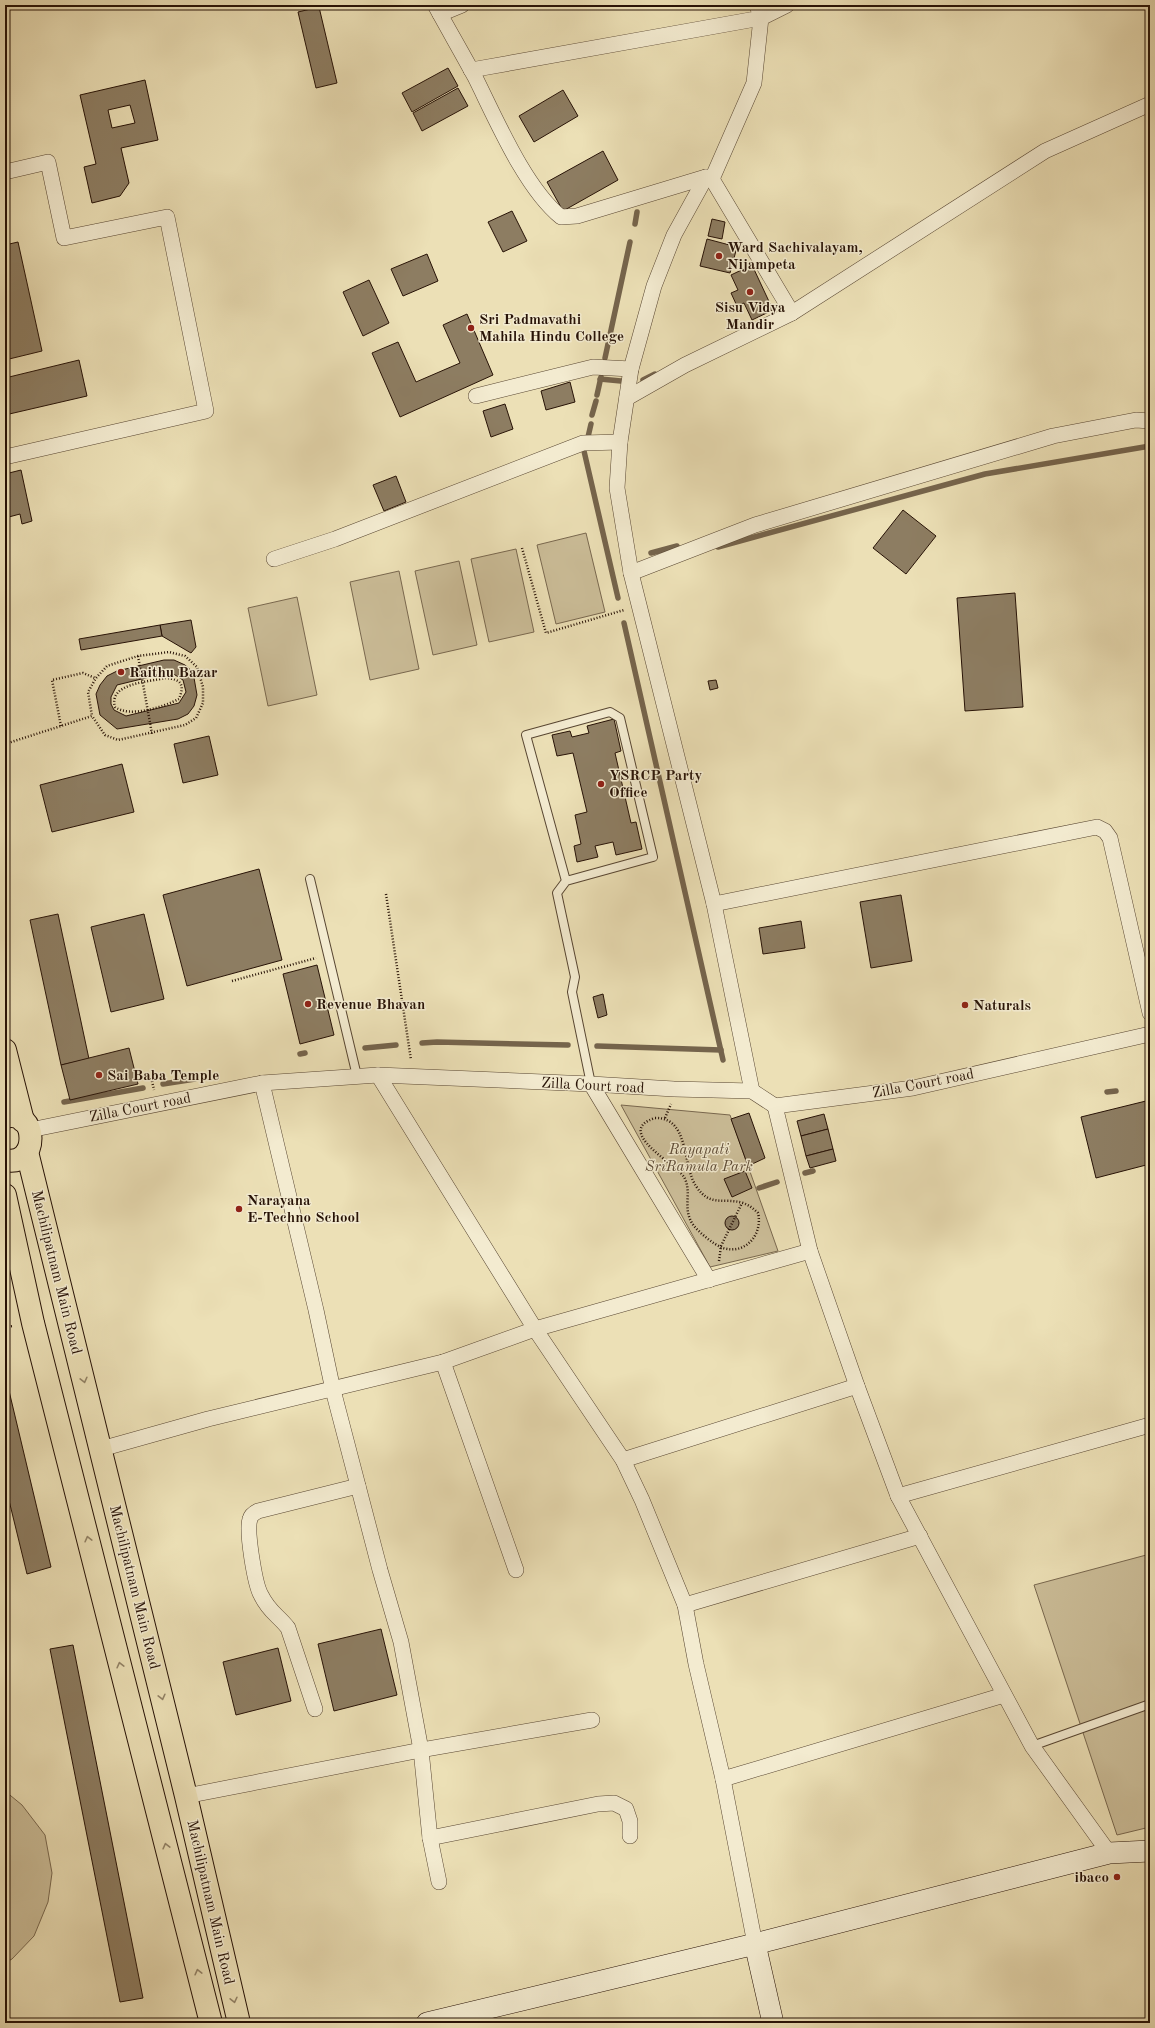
<svg xmlns="http://www.w3.org/2000/svg" width="1155" height="2028" viewBox="0 0 1155 2028" font-family="'Old Standard TT',serif">
  <style>
    .green { fill: #cbbd98; stroke: #79684f }
    .lines { fill: none; stroke-linecap: round; stroke-linejoin: round }
    .stream { stroke: #75644c; stroke-width: 5.5 }
    .building { fill: #8d7d62; stroke: #271206; fill-rule: evenodd }
    .lane-casing { stroke: #584632; stroke-width: 10 }
    .street-casing { stroke: #584632; stroke-width: 16 }
    .secondary-casing { stroke: #271206; stroke-width: 22 }
    .primary-casing { stroke: #271206; stroke-width: 24 }
    .path { stroke: #271206; stroke-width: 2.5; stroke-dasharray: 1 2; stroke-linecap: butt }
    .lane { stroke: #f3ebd0; stroke-width: 8 }
    .street { stroke: #f3ebd0; stroke-width: 15 }
    .secondary { stroke: #f3ebd0; stroke-width: 21 }
    .primary { stroke: #ece0b6; stroke-width: 22 }
    .oneway { stroke: #938367 }
    .poi-dot { fill: #8f2418; stroke: #f3ebd0; stroke-width: 1.5 }
    .labels { text-anchor: middle; stroke-width: 3; stroke-linejoin: round; paint-order: stroke }
    .poi-label { font-size: 15px; font-weight: bold; fill: #271206; stroke: #f3ebd0; text-anchor: start }
    .street-label { font-size: 15px; fill: #271206; stroke: #f3ebd0 }
    .park-label { font-size: 15px; font-style: italic; fill: #604e39; stroke: #f3ebd0 }
  </style>
  <rect width="100%" height="100%" fill="#ece0b6"/>
  <filter id="stains"><feTurbulence type="fractalNoise" baseFrequency=".005" numOctaves="4"/><feColorMatrix values="0 0 0 0 .2 0 0 0 0 .09 0 0 0 0 .02 0 0 0 .5 -.17"/></filter>
  <radialGradient id="worn" r=".72"><stop offset=".6" stop-color="#630" stop-opacity="0"/><stop offset="1" stop-color="#630" stop-opacity=".3"/></radialGradient>
  <g class="green">
    <polygon points="586,533 605,612 556,624 537,545"/>
    <polygon points="516,549 534,632 489,642 471,559"/>
    <polygon points="459,561 477,645 433,655 415,571"/>
    <polygon points="399,571 419,669 370,680 350,582"/>
    <polygon points="297,597 317,695 268,706 248,608"/>
    <polygon points="621,1105 730,1115 778,1251 710,1267"/>
    <polygon points="1150,1554 1150,1827 1117,1835 1034,1585"/>
    <polygon points="5,1791 22,1805 45,1835 52,1873 48,1902 34,1936 12,1959 5,1963"/>
  </g>
  <g class="lines">
    <g class="stream">
      <polyline points="635,224 637,212"/>
      <polyline points="605,358 630,242"/>
      <polyline points="600,379 621,381"/>
      <polyline points="643,380 655,374"/>
      <polyline points="597,395 601,377"/>
      <polyline points="592,415 596,401"/>
      <polyline points="588,437 591,424"/>
      <polyline points="584,451 618,598"/>
      <polyline points="718,547 985,474 1150,446"/>
      <polyline points="651,553 677,546"/>
      <polyline points="624,623 723,1060"/>
      <polyline points="422,1043 437,1042 568,1045"/>
      <polyline points="597,1046 721,1050"/>
      <polyline points="365,1048 396,1045"/>
      <polyline points="300,1054 305,1053"/>
      <polyline points="163,1084 195,1079"/>
      <polyline points="1107,1092 1116,1091"/>
      <polyline points="64,1102 143,1088"/>
      <polyline points="805,1173 813,1171"/>
      <polyline points="759,1188 777,1182"/>
    </g>
  </g>
  <g class="building">
    <polygon points="319,7 337,83 316,88 298,12"/>
    <polygon points="448,68 458,86 412,112 402,93"/>
    <path d="M145 80 158 140 121 148 129 183 120 196 92 203 84 167 96 164 80 95ZM130 105 135 123 112 128 108 110Z"/>
    <polygon points="458,88 468,106 422,131 413,113"/>
    <polygon points="563,90 578,116 534,142 519,116"/>
    <polygon points="603,151 618,180 563,211 547,182"/>
    <polygon points="512,211 527,241 503,252 488,222"/>
    <polygon points="712,219 725,222 722,239 708,236"/>
    <polygon points="707,239 737,247 730,273 700,266"/>
    <polygon points="18,242 42,351 5,360 5,245"/>
    <polygon points="427,254 438,281 403,296 391,269"/>
    <polygon points="752,265 773,310 752,320 744,303 737,306 731,293 738,290 731,275"/>
    <polygon points="369,280 389,323 363,336 343,292"/>
    <polygon points="467,314 493,375 400,417 372,353 398,342 416,382 460,363 443,325"/>
    <polygon points="79,360 87,396 5,415 5,378"/>
    <polygon points="570,382 575,402 546,410 541,391"/>
    <polygon points="505,404 513,429 491,437 483,411"/>
    <polygon points="21,470 32,521 22,524 20,514 5,518 5,474"/>
    <polygon points="396,476 406,502 384,511 373,485"/>
    <polygon points="903,510 936,536 906,574 873,548"/>
    <polygon points="1015,593 1023,707 965,711 957,598"/>
    <polygon points="191,620 196,647 191,653 162,636 160,625"/>
    <polygon points="160,625 162,636 81,650 79,639"/>
    <path d="M164 660H174L185 665 193 672 197 695 194 706 188 714 178 719 117 729 100 715 96 694 100 685 107 676 117 671ZM166 673H172L183 680 186 692 179 703 126 716 114 710 111 704V697L117 685Z"/>
    <polygon points="716,680 718,688 710,690 708,681"/>
    <polygon points="614,719 621,751 615,753 631,823 636,822 642,849 616,855 613,842 595,846 598,857 577,862 574,846 581,844 575,815 587,812 573,753 557,756 552,735 570,731 572,737 589,733 587,726"/>
    <polygon points="209,736 218,775 183,783 174,744"/>
    <polygon points="122,764 134,812 52,832 40,785"/>
    <polygon points="259,869 282,960 187,986 163,895"/>
    <polygon points="901,895 912,961 871,968 860,902"/>
    <polygon points="58,914 89,1059 61,1065 30,920"/>
    <polygon points="144,914 164,999 111,1012 91,927"/>
    <polygon points="801,921 805,948 763,954 759,928"/>
    <polygon points="317,965 334,1035 300,1044 283,974"/>
    <polygon points="603,994 607,1015 598,1018 593,997"/>
    <polygon points="129,1048 138,1084 70,1100 61,1065"/>
    <polygon points="1150,1100 1150,1164 1096,1178 1081,1117"/>
    <polygon points="749,1113 765,1158 748,1166 731,1119"/>
    <polygon points="824,1114 828,1129 801,1136 797,1121"/>
    <polygon points="828,1129 833,1149 806,1156 801,1136"/>
    <polygon points="833,1149 836,1161 810,1168 806,1156"/>
    <polygon points="745,1171 752,1188 732,1197 724,1179"/>
    <circle cx="732" cy="1223" r="7"/>
    <polygon points="5,1374 51,1567 27,1574 5,1484"/>
    <polygon points="381,1629 397,1695 334,1711 318,1644"/>
    <polygon points="73,1645 143,1998 120,2002 50,1649"/>
    <polygon points="278,1648 291,1701 236,1715 223,1662"/>
  </g>
  <g class="lines">
    <g class="lane-casing">
      <g id="lane">
        <polyline points="310,879 357,1076"/>
        <polyline points="566,881 653,857 620,718 610,712 526,735 566,881 557,893 575,977 572,992 591,1084"/>
        <polyline points="1032,1746 1150,1704"/>
      </g>
    </g>
    <g class="street-casing">
      <g id="street">
        <path d="M435 5C448 29 462 53 475 77 496 119 525 188 561 217L577 216 706 177"/>
        <polyline points="440,14 462,5"/>
        <polyline points="471,70 761,18 757,5"/>
        <polyline points="5,172 48,162 64,238 167,217 206,411 5,457"/>
        <polyline points="712,179 792,313"/>
        <polyline points="476,396 593,367 631,369"/>
        <polyline points="627,398 685,365 792,313 1045,151 1150,104"/>
        <polyline points="274,559 335,539 583,443 620,442"/>
        <polyline points="631,573 755,525 1053,436 1136,420 1150,421"/>
        <polyline points="714,904 1097,827 1105,831 1110,838 1150,1013"/>
        <polyline points="378,1075 535,1329 623,1460 642,1500 685,1605 696,1664 723,1779 1004,1695"/>
        <polyline points="262,1083 316,1310 333,1390 380,1570 401,1642 421,1750 430,1838 439,1882"/>
        <polyline points="591,1084 709,1280"/>
        <polyline points="752,1091 714,904 631,573 617,488 620,442 631,369 654,286 674,235 706,177 712,179 754,83 761,18 787,5"/>
        <polyline points="775,1106 810,1251 857,1386 898,1496 1032,1746 1109,1853"/>
        <polyline points="30,1130 262,1083 378,1075 591,1084 674,1089 752,1091 775,1106 913,1088 1150,1034"/>
        <polyline points="443,1362 516,1570"/>
        <polyline points="101,1449 208,1419 443,1362 535,1329 810,1251"/>
        <polyline points="623,1460 857,1386"/>
        <polyline points="898,1496 1150,1425"/>
        <polyline points="685,1605 920,1536"/>
        <path d="M315 1709 288 1628C278 1615 269 1612 261 1595 255 1585 246 1531 250 1519 251 1515 254 1513 258 1511L358 1486"/>
        <polyline points="723,1779 755,1944"/>
        <polyline points="186,1796 421,1750 592,1720"/>
        <polyline points="430,1838 598,1804 614,1803 626,1809 630,1821 630,1836"/>
      </g>
    </g>
    <g class="secondary-casing">
      <g id="secondary">
        <polyline points="755,1944 773,2023"/>
        <polyline points="427,2023 755,1944 1109,1853 1150,1851"/>
      </g>
    </g>
    <g class="primary-casing">
      <g id="primary">
        <polyline points="5,1050 23,1121"/>
        <path d="M5 1117C39 1108 39 1168 5 1160"/>
        <polyline points="27,1152 186,1796 239,2023"/>
        <polyline points="5,1195 33,1323 211,2023"/>
      </g>
    </g>
    <g class="path">
      <polyline points="522,548 546,633 624,610"/>
      <polyline points="138,656 152,734"/>
      <path d="M165 678C181 679 185 684 179 699 163 707 130 718 115 707 108 683 149 682 165 678Z"/>
      <polyline points="61,726 52,680 83,673 95,678"/>
      <polyline points="5,744 92,716 88,692 96,678 107,666 138,656 169,652 185,656 197,667 203,687 203,703 196,718 185,725 118,740 105,735 92,716"/>
      <polyline points="386,894 411,1060"/>
      <polyline points="232,981 316,958"/>
      <polyline points="152,1081 154,1090"/>
      <path d="M655 1118C690 1117 682 1166 696 1186 710 1208 724 1197 743 1203 749 1205 754 1209 758 1213 763 1234 746 1255 723 1248 713 1244 701 1234 694 1226 681 1209 693 1193 684 1177 676 1164 613 1131 655 1118Z"/>
      <polyline points="665,1118 671,1104"/>
      <polyline points="719,1261 721,1246 742,1203"/>
      <polyline points="5,1327 13,1326"/>
    </g>
    <use href="#lane" class="lane"/>
    <use href="#street" class="street"/>
    <use href="#secondary" class="secondary"/>
    <use href="#primary" class="primary"/>
  </g>
  <defs><path id="oneway-chevron" d="M-2-3.5L2.5 0L-2 3.5" fill="none" stroke-width="1.6" stroke-linecap="round" stroke-linejoin="round"/></defs>
  <g class="oneway">
    <use href="#oneway-chevron" transform="translate(84 1380) rotate(76)"/>
    <use href="#oneway-chevron" transform="translate(88 1539) rotate(-104)"/>
    <use href="#oneway-chevron" transform="translate(120 1665) rotate(-104)"/>
    <use href="#oneway-chevron" transform="translate(162 1697) rotate(76)"/>
    <use href="#oneway-chevron" transform="translate(166 1846) rotate(-104)"/>
    <use href="#oneway-chevron" transform="translate(198 1972) rotate(-104)"/>
    <use href="#oneway-chevron" transform="translate(234 2000) rotate(77)"/>
  </g>
  <g class="poi-dot">
    <circle cx="719" cy="256" r="4"/>
    <circle cx="750" cy="292" r="4"/>
    <circle cx="471" cy="328" r="4"/>
    <circle cx="121" cy="672" r="4"/>
    <circle cx="601" cy="784" r="4"/>
    <circle cx="308" cy="1004" r="4"/>
    <circle cx="965" cy="1005" r="4"/>
    <circle cx="99" cy="1075" r="4"/>
    <circle cx="239" cy="1209" r="4"/>
    <circle cx="1117" cy="1877" r="4"/>
  </g>
  <g class="labels">
    <g class="poi-label">
      <text x="727" y="252">Ward Sachivalayam,<tspan x="727" dy="17">Nijampeta</tspan></text>
      <text x="750" y="312" text-anchor="middle">Sisu Vidya<tspan x="750" dy="17">Mandir</tspan></text>
      <text x="479" y="324">Sri Padmavathi<tspan x="479" dy="17">Mahila Hindu College</tspan></text>
      <text x="129" y="677">Raithu Bazar</text>
      <text x="609" y="780">YSRCP Party<tspan x="609" dy="17">Office</tspan></text>
      <text x="316" y="1009">Revenue Bhavan</text>
      <text x="973" y="1010">Naturals</text>
      <text x="107" y="1080">Sai Baba Temple</text>
      <text x="247" y="1205">Narayana<tspan x="247" dy="17">E-Techno School</tspan></text>
      <text x="1109" y="1882" text-anchor="end">ibaco</text>
    </g>
    <g class="street-label">
      <text transform="translate(923 1083) rotate(-11)" y="5">Zilla Court road</text>
      <text transform="translate(593 1085) rotate(3)" y="5">Zilla Court road</text>
      <text transform="translate(140 1107) rotate(-11)" y="5">Zilla Court road</text>
      <text transform="translate(57 1272) rotate(76)" y="5">Machilipatnam Main Road</text>
      <text transform="translate(135 1587) rotate(76)" y="5">Machilipatnam Main Road</text>
      <text transform="translate(211 1902) rotate(77)" y="5">Machilipatnam Main Road</text>
    </g>
    <g class="park-label">
      <text x="699" y="1154">Rayapati<tspan x="699" dy="17">SriRamula Park</tspan></text>
    </g>
  </g>
  <rect width="1155" height="2028" fill="none" stroke="#ece0b6" stroke-width="20"/>
  <rect x="6" y="6" width="1143" height="2016" fill="none" stroke="#271206" stroke-width="2"/>
  <rect x="10" y="10" width="1135" height="2008" fill="none" stroke="#271206"/>
  <rect width="100%" height="100%" filter="url(#stains)"/>
  <rect width="100%" height="100%" fill="url(#worn)"/>
</svg>
